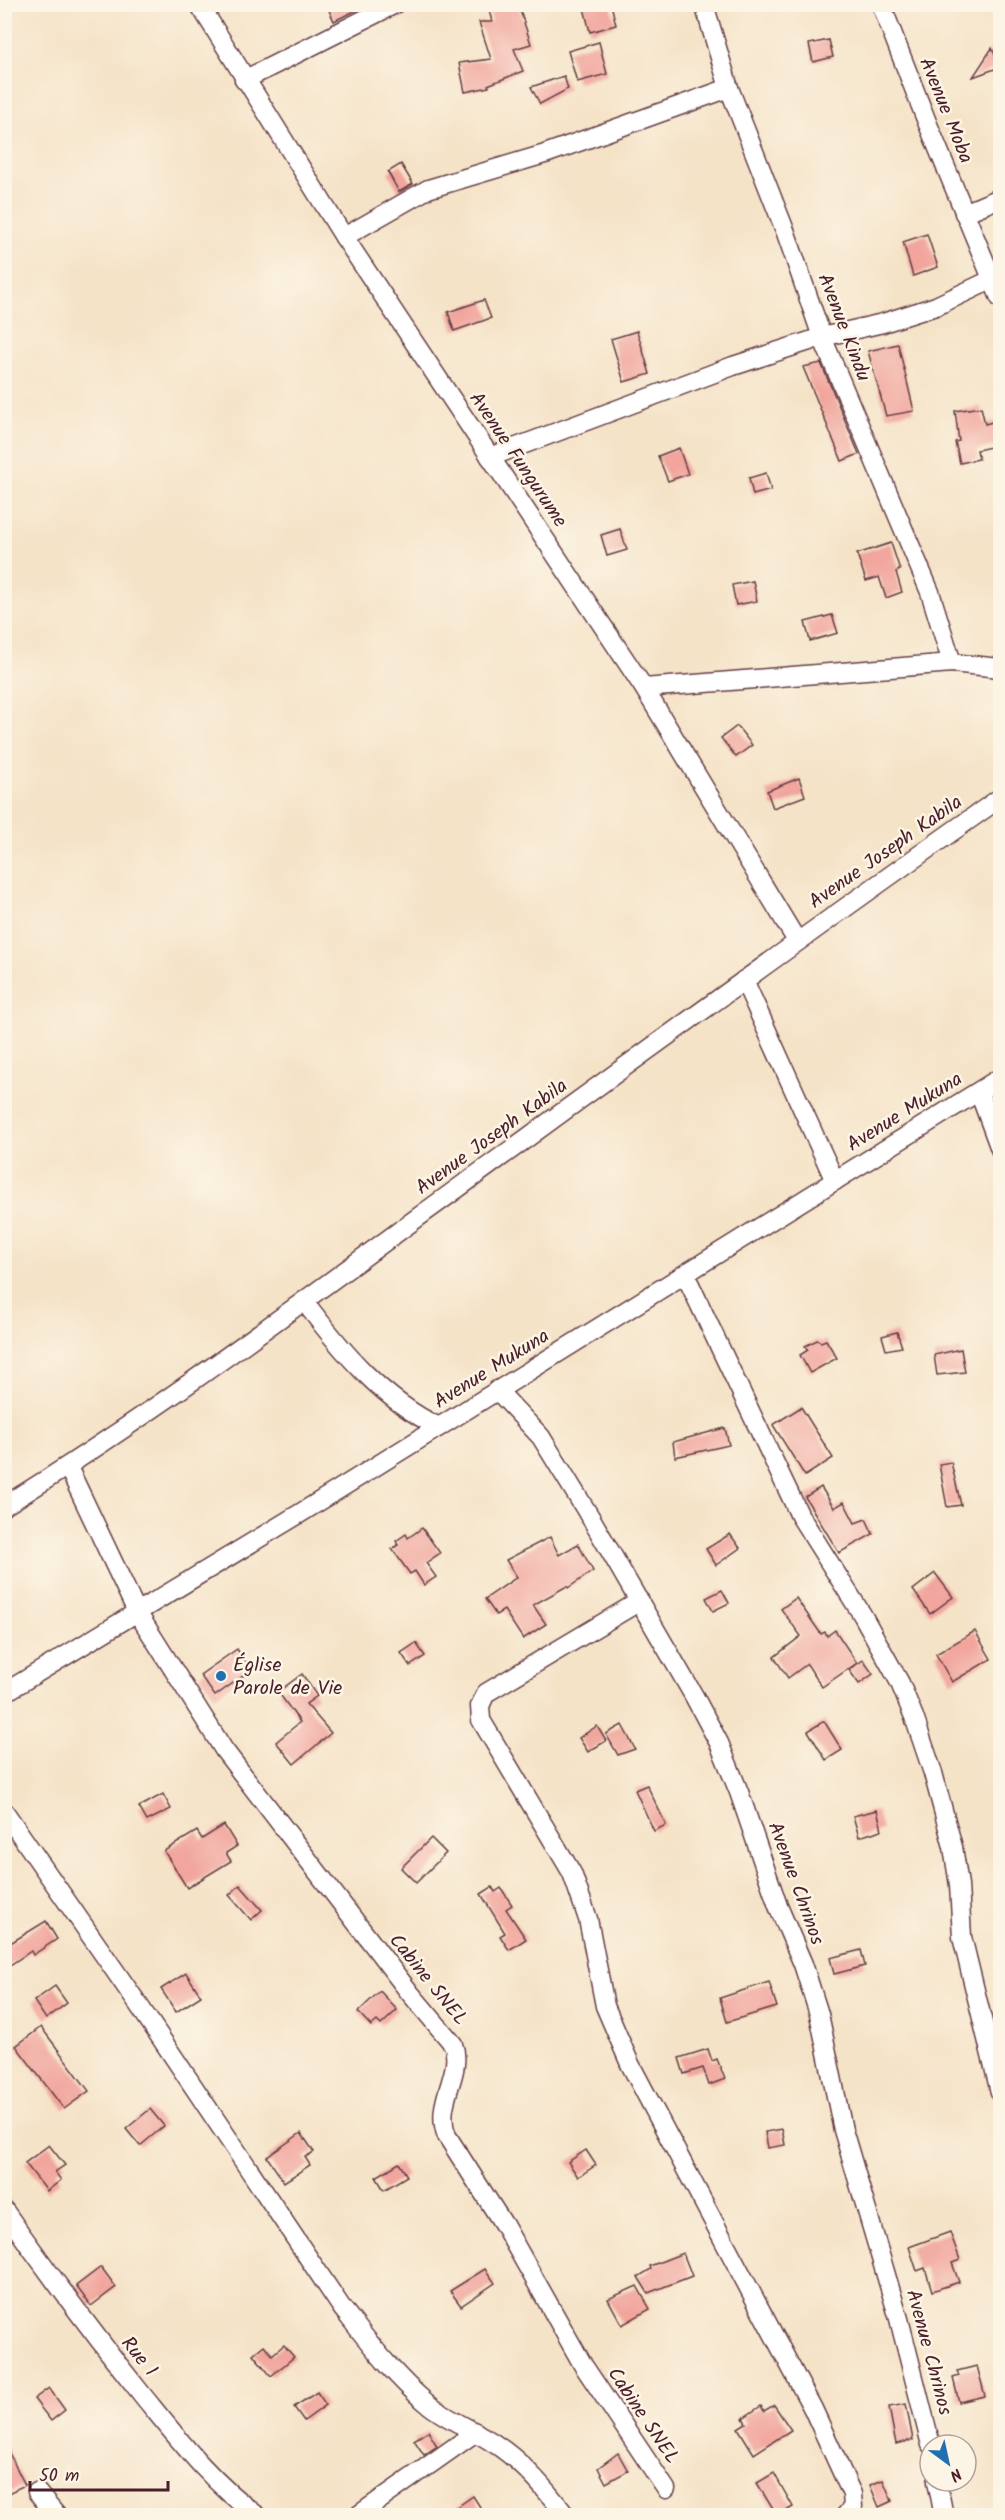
<svg xmlns="http://www.w3.org/2000/svg" width="1005" height="2520" viewBox="0 0 1005 2520" font-family="Kalam,sans-serif">
  <style>
    .building { fill: #f1a59d }
    .lines { fill: none; stroke-linecap: round; stroke-linejoin: round }
    .street-casing { stroke: #643c43; stroke-width: 21 }
    .street { stroke: #fff; stroke-width: 18 }
    .poi-dot { fill: #1f6fb2; stroke: #fcf5e5; stroke-width: 2 }
    .labels { text-anchor: middle; stroke-width: 5; stroke-linejoin: round; paint-order: stroke }
    .street-label { font-size: 20px; fill: #4a1f2b; stroke: #fcf5e5 }
    .poi-label { font-size: 20px; fill: #4a1f2b; stroke: #fcf5e5; text-anchor: start }
  </style>
  <rect width="100%" height="100%" fill="#fcf5e5"/>
  <filter id="ink" filterUnits="userSpaceOnUse"><feTurbulence type="fractalNoise" baseFrequency=".0167" numOctaves="2"/><feDisplacementMap in="SourceGraphic" scale="12" xChannelSelector="R" yChannelSelector="G"/><feConvolveMatrix kernelMatrix="1 2 1 2 8 2 1 2 1" color-interpolation-filters="sRGB"/></filter>
  <filter id="wash" filterUnits="userSpaceOnUse"><feTurbulence type="fractalNoise" baseFrequency=".008" numOctaves="4" result="noise"/><feDisplacementMap in="SourceGraphic" scale="24" xChannelSelector="R" yChannelSelector="G"/><feGaussianBlur stdDeviation="1.35" result="paint"/><feColorMatrix in="noise" values="0 0 0 0 0 0 0 0 0 0 0 0 0 0 0 0 0 1.4 0 .05"/><feComposite in="paint" operator="in"/></filter>
  <g filter="url(#wash)">
    <rect width="100%" height="100%" fill="#f5e3c8"/>
    <g id="blocks">
      <g class="building">
        <polygon points="326,4 369,4 334,21"/>
        <polygon points="508,4 518,4 531,44 514,49 523,71 488,85 489,87 465,92 459,63 491,59 479,22 492,22 489,10"/>
        <polygon points="583,4 611,4 616,25 590,32"/>
        <polygon points="829,40 833,57 813,62 809,44"/>
        <polygon points="599,42 607,74 577,82 568,51"/>
        <polygon points="992,48 1000,67 973,77"/>
        <polygon points="564,76 568,89 540,104 531,87"/>
        <polygon points="401,164 413,184 399,192 388,172"/>
        <polygon points="927,234 938,267 913,276 903,242"/>
        <polygon points="484,300 491,318 454,331 448,312"/>
        <polygon points="637,331 650,374 624,382 611,339"/>
        <polygon points="898,344 914,411 886,416 868,351"/>
        <polygon points="821,363 859,454 842,461 803,367"/>
        <polygon points="981,407 985,424 1000,420 1000,445 977,450 979,459 960,463 955,442 959,441 955,411"/>
        <polygon points="679,448 688,474 668,481 658,456"/>
        <polygon points="766,473 771,490 753,495 749,478"/>
        <polygon points="620,529 627,550 607,556 601,535"/>
        <polygon points="891,543 900,570 896,572 902,592 886,598 879,577 866,581 857,554"/>
        <polygon points="753,581 757,601 736,605 732,585"/>
        <polygon points="832,615 838,633 810,641 805,622"/>
        <polygon points="737,726 752,745 736,757 721,738"/>
        <polygon points="799,778 805,796 773,808 767,791"/>
        <polygon points="897,1332 902,1347 886,1350 882,1336"/>
        <polygon points="817,1340 821,1342 826,1340 837,1358 810,1373 800,1355 808,1350 805,1346"/>
        <polygon points="961,1349 965,1372 937,1375 934,1355"/>
        <polygon points="801,1407 833,1458 805,1476 773,1425"/>
        <polygon points="725,1428 729,1445 675,1457 673,1442"/>
        <polygon points="951,1462 961,1505 947,1507 939,1464"/>
        <polygon points="821,1487 834,1508 844,1502 855,1523 866,1519 873,1534 839,1553 805,1497"/>
        <polygon points="422,1528 440,1553 426,1563 436,1577 424,1585 415,1571 410,1574 392,1549 398,1545 396,1541 406,1534 408,1538"/>
        <polygon points="730,1534 740,1548 716,1565 706,1549"/>
        <polygon points="550,1537 559,1555 578,1544 593,1571 568,1588 567,1586 533,1605 546,1624 523,1639 504,1610 496,1615 485,1599 517,1577 506,1560"/>
        <polygon points="935,1573 953,1597 930,1614 913,1590"/>
        <polygon points="722,1590 729,1603 713,1611 706,1598"/>
        <polygon points="796,1598 821,1634 825,1632 827,1636 835,1630 857,1663 822,1687 807,1664 788,1678 774,1657 801,1636 781,1609"/>
        <polygon points="975,1631 991,1659 952,1682 936,1654"/>
        <polygon points="416,1643 425,1656 410,1666 401,1653"/>
        <polygon points="237,1649 251,1670 215,1696 200,1675"/>
        <polygon points="863,1660 873,1674 859,1684 849,1670"/>
        <polygon points="302,1674 317,1696 306,1704 331,1733 294,1764 276,1742 300,1722 278,1692"/>
        <polygon points="824,1721 842,1750 826,1760 808,1731"/>
        <polygon points="622,1725 635,1749 618,1755 606,1734"/>
        <polygon points="597,1726 606,1741 588,1752 579,1738"/>
        <polygon points="647,1785 666,1825 654,1831 635,1790"/>
        <polygon points="163,1794 171,1809 147,1821 139,1807"/>
        <polygon points="877,1810 882,1830 859,1837 853,1816"/>
        <polygon points="224,1825 237,1846 226,1853 231,1861 187,1888 164,1851 197,1831 202,1839"/>
        <polygon points="431,1838 446,1853 416,1883 401,1868"/>
        <polygon points="240,1885 262,1910 251,1920 229,1895"/>
        <polygon points="492,1887 495,1892 501,1888 512,1905 506,1909 526,1939 509,1950 500,1936 505,1933 481,1894"/>
        <polygon points="46,1921 57,1939 33,1955 31,1951 4,1969 4,1947"/>
        <polygon points="861,1950 865,1966 834,1974 830,1958"/>
        <polygon points="186,1973 201,1996 176,2012 161,1989"/>
        <polygon points="769,1982 777,2007 727,2022 720,1998"/>
        <polygon points="55,1986 67,2003 46,2019 34,2001"/>
        <polygon points="380,1991 397,2010 381,2025 377,2021 371,2026 358,2012"/>
        <polygon points="41,2027 89,2091 64,2109 16,2046"/>
        <polygon points="708,2049 712,2061 717,2059 725,2079 709,2085 703,2068 684,2074 679,2058"/>
        <polygon points="150,2109 164,2126 140,2146 126,2129"/>
        <polygon points="782,2129 785,2145 768,2148 765,2132"/>
        <polygon points="301,2133 314,2152 305,2157 310,2165 284,2182 267,2157"/>
        <polygon points="49,2145 65,2165 55,2172 61,2180 47,2191 25,2163"/>
        <polygon points="586,2150 596,2165 578,2177 568,2162"/>
        <polygon points="399,2163 407,2176 384,2190 376,2177"/>
        <polygon points="950,2232 960,2260 952,2263 959,2282 932,2291 925,2268 917,2271 909,2247"/>
        <polygon points="683,2253 692,2276 648,2293 638,2277 651,2269 650,2266"/>
        <polygon points="101,2267 116,2287 91,2306 76,2286"/>
        <polygon points="485,2269 495,2283 461,2306 450,2291"/>
        <polygon points="637,2286 650,2309 622,2325 608,2299"/>
        <polygon points="264,2345 272,2355 284,2345 294,2357 271,2376 253,2354"/>
        <polygon points="977,2366 985,2396 959,2402 953,2378 959,2376 957,2371"/>
        <polygon points="49,2388 65,2410 51,2421 34,2399"/>
        <polygon points="317,2392 326,2405 304,2421 294,2407"/>
        <polygon points="906,2404 913,2440 896,2444 889,2407"/>
        <polygon points="774,2405 791,2430 754,2454 738,2428 746,2423 743,2418 761,2406 764,2411"/>
        <polygon points="428,2431 437,2446 424,2455 414,2440"/>
        <polygon points="4,2443 25,2485 4,2495"/>
        <polygon points="618,2453 628,2471 606,2483 598,2468"/>
        <polygon points="774,2473 793,2507 777,2516 757,2483"/>
        <polygon points="883,2480 892,2501 879,2507 870,2485"/>
        <polygon points="473,2496 482,2510 474,2516 444,2516"/>
      </g>
    </g>
  </g>
  <g filter="url(#ink)">
    <use href="#blocks" fill-opacity="0" stroke="#643c43" stroke-width="1.5"/>
    <g class="lines">
      <g class="street-casing">
        <g id="street">
          <polyline points="199,4 344,237 644,688 797,941"/>
          <polyline points="704,4 729,88 786,233 822,337 930,592 952,663"/>
          <polyline points="881,4 927,122 1000,298"/>
          <polyline points="244,80 395,4"/>
          <polyline points="964,213 1000,198"/>
          <polyline points="344,237 428,189 545,154 729,88"/>
          <polyline points="490,457 733,366 822,337 883,323 936,306 993,279"/>
          <polyline points="644,688 952,663 1000,668"/>
          <polyline points="744,980 835,1181"/>
          <polyline points="979,1092 1000,1149"/>
          <polyline points="685,1274 800,1516 863,1616 900,1683 914,1717 933,1773 953,1847 959,1885 962,1937 1000,2092"/>
          <path d="M304 1301C341 1350 382 1400 439 1427"/>
          <polyline points="497,1390 541,1437 592,1520 694,1696 719,1743 739,1792 778,1906 803,1964 819,2014 843,2130 899,2319 931,2445"/>
          <path d="M68 1467 137 1612 224 1750 410 1993 453 2044C464 2074 433 2102 447 2136L504 2225 583 2365 666 2489"/>
          <path d="M4 1506C147 1418 282 1317 417 1218 611 1077 804 935 1000 798"/>
          <polyline points="640,1601 486,1693 480,1706 481,1720 572,1873 588,1919 605,2006 630,2064 813,2409 852,2494 853,2507 845,2516"/>
          <polyline points="4,1693 299,1514 1000,1078"/>
          <path d="M4 1811 138 2004 342 2308C368 2341 394 2376 428 2404 449 2421 473 2429 495 2444 523 2462 546 2489 566 2516"/>
          <path d="M4 2210C49 2274 95 2336 144 2397 179 2440 213 2484 258 2516"/>
          <polyline points="937,2481 944,2516"/>
          <polyline points="37,2492 57,2516"/>
          <polyline points="357,2516 476,2432"/>
        </g>
      </g>
      <use href="#street" class="street"/>
    </g>
  </g>
  <circle class="poi-dot" cx="221" cy="1676" r="6"/>
  <g class="labels">
    <g class="street-label">
      <text transform="translate(947 110) rotate(68)" y="7">Avenue Moba</text>
      <text transform="translate(845 327) rotate(69)" y="7">Avenue Kindu</text>
      <text transform="translate(519 459) rotate(56)" y="7">Avenue Fungurume</text>
      <text transform="translate(885 851) rotate(-35)" y="7">Avenue Joseph Kabila</text>
      <text transform="translate(904 1111) rotate(-32)" y="7">Avenue Mukuna</text>
      <text transform="translate(491 1136) rotate(-36)" y="7">Avenue Joseph Kabila</text>
      <text transform="translate(491 1368) rotate(-32)" y="7">Avenue Mukuna</text>
      <text transform="translate(797 1883) rotate(70)" y="7">Avenue Chrinos</text>
      <text transform="translate(429 1979) rotate(51)" y="7">Cabine SNEL</text>
      <text transform="translate(930 2352) rotate(75)" y="7">Avenue Chrinos</text>
      <text transform="translate(140 2356) rotate(51)" y="7">Rue 1</text>
      <text transform="translate(644 2415) rotate(56)" y="7">Cabine SNEL</text>
    </g>
    <g class="poi-label">
      <text x="233" y="1671">Église<tspan x="233" dy="23">Parole de Vie</tspan></text>
    </g>
  </g>
  <rect width="1005" height="2520" fill="none" stroke="#fcf5e5" stroke-width="24"/>
  <g transform="translate(948 2463) rotate(147)"><circle r="28" fill="#fcf5e5" stroke="#b59f9b" stroke-width="1.5"/>
  <path d="M0-4.5L10 22L0 15L-10 22Z" fill="#1f6fb2"/>
  <text y="-9" font-size="16" font-weight="bold" text-anchor="middle" fill="#4a1f2b">N</text>
  </g>
  <path d="M30 2481v9h138v-9" fill="none" stroke="#4a1f2b" stroke-width="3"/>
  <text x="39" y="2481" font-size="18" fill="#4a1f2b" stroke="#fcf5e5" stroke-width="4.5" paint-order="stroke">50 m</text>
</svg>
